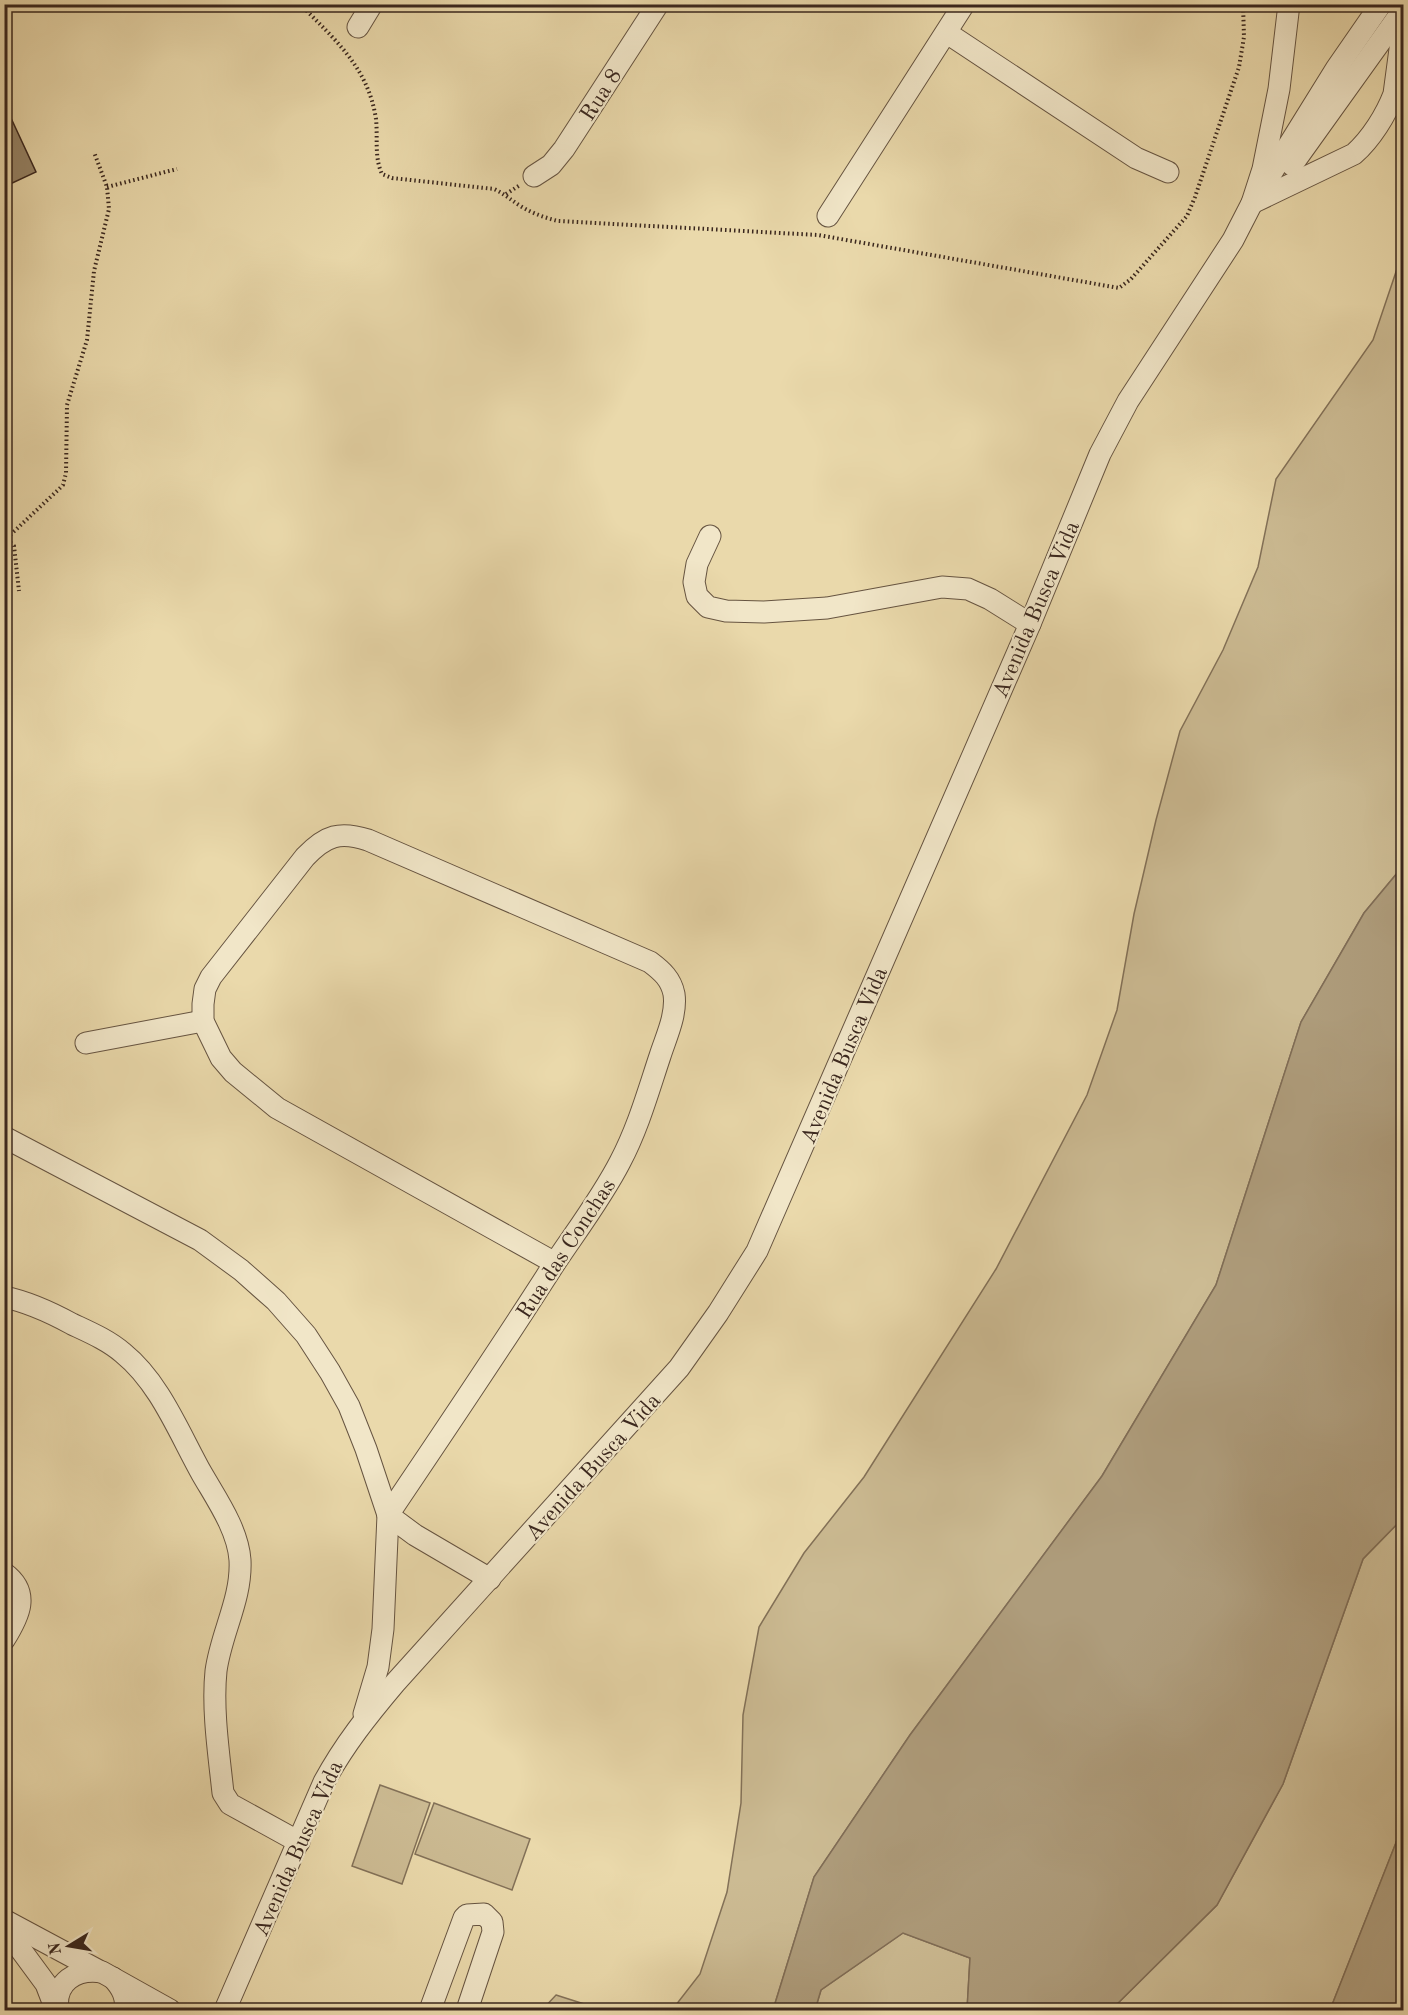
<svg xmlns="http://www.w3.org/2000/svg" width="1408" height="2015" viewBox="0 0 1408 2015" font-family="'Old Standard TT',serif">
  <style>
    .green { fill: #ccbb93; stroke: #837158; stroke-width: 1.5 }
    .water { fill: #ae9c7b; stroke: #806d56; stroke-width: 1.5 }
    .building { fill: #968467; stroke: #3a271e; stroke-width: 1.5 }
    .lines { fill: none; stroke-linecap: round; stroke-linejoin: round }
    .minor-casing { stroke: #665441; stroke-width: 23 }
    .path { stroke: #3a271e; stroke-width: 4; stroke-dasharray: 1.5 3; stroke-linecap: butt }
    .minor { stroke: #f1e6c8; stroke-width: 21 }
    .labels { text-anchor: middle; stroke-width: 4.5; stroke-linejoin: round; paint-order: stroke }
    .street-label { font-size: 22px; fill: #3a271e; stroke: #f1e6c8 }
  </style>
  <rect width="100%" height="100%" fill="#ead9ab"/>
  <filter id="stains"><feTurbulence type="fractalNoise" baseFrequency=".00333" numOctaves="4"/><feColorMatrix values="0 0 0 0 .2 0 0 0 0 .09 0 0 0 0 .02 0 0 0 .5 -.17"/></filter>
  <radialGradient id="worn" r=".72"><stop offset=".6" stop-color="#630" stop-opacity="0"/><stop offset="1" stop-color="#630" stop-opacity=".3"/></radialGradient>
  <g class="green">
    <polygon points="1403,241 1403,866 1364,913 1301,1022 1216,1285 1102,1476 910,1735 814,1877 773,2010 672,2010 700,1974 727,1892 741,1803 743,1715 759,1627 804,1553 864,1477 996,1269 1087,1095 1117,1010 1134,914 1156,820 1180,731 1223,650 1258,567 1276,479 1373,340 1401,257"/>
    <polygon points="1403,1518 1403,1825 1330,2010 1111,2010 1217,1905 1283,1784 1363,1559"/>
    <polygon points="380,1785 430,1803 402,1884 352,1866"/>
    <polygon points="434,1803 530,1839 512,1890 415,1854"/>
    <polygon points="903,1933 970,1958 967,2010 815,2010 821,1990"/>
    <polygon points="556,1995 603,2010 542,2010"/>
  </g>
  <g class="water">
    <polygon points="1403,866 1403,1518 1363,1559 1283,1784 1217,1905 1111,2010 967,2010 970,1958 903,1933 821,1990 815,2010 773,2010 814,1877 910,1735 1102,1476 1216,1285 1301,1022 1364,913"/>
    <polygon points="1403,1825 1403,2010 1330,2010"/>
  </g>
  <polygon class="building" points="4,103 36,172 8,185 4,177"/>
  <g class="lines">
    <g class="minor-casing">
      <g id="minor">
        <polyline points="358,27 372,4"/>
        <polyline points="947,33 1136,158 1168,172"/>
        <polyline points="1292,165 1403,10"/>
        <polyline points="534,176 551,165 564,149 658,4"/>
        <polyline points="1264,185 1336,69 1381,4"/>
        <path d="M1252 203 1354 154C1371 139 1386 115 1394 94L1404 19"/>
        <polyline points="828,216 964,4"/>
        <polyline points="710,536 697,564 694,582 697,596 708,607 726,611 764,612 827,608 942,587 968,589 990,599 1030,624"/>
        <polyline points="86,1043 203,1021"/>
        <polyline points="4,1137 200,1240 241,1270 276,1301 306,1335 330,1372 349,1406 366,1449 388,1515 383,1629 378,1667 364,1714"/>
        <path d="M4 1297C29 1302 50 1312 72 1324 89 1332 108 1340 123 1353 160 1383 179 1433 202 1474 217 1500 238 1530 240 1560 242 1599 221 1633 216 1671 212 1709 219 1755 223 1793L230 1804 299 1842"/>
        <path d="M388 1515C443 1433 498 1352 551 1269 574 1234 601 1199 620 1162 638 1128 648 1092 660 1056 666 1037 677 1015 674 994 671 979 662 971 650 962L368 840C340 831 326 835 305 857L211 977 205 989 203 1004V1021L221 1058 233 1072 277 1108 555 1263"/>
        <polyline points="388,1515 415,1535 490,1579"/>
        <path d="M4 1573C31 1593 19 1616 4 1640"/>
        <polyline points="4,1920 101,1972"/>
        <polyline points="4,1927 46,1984 56,2010"/>
        <path d="M113 1978C122 1988 127 1997 125 2010"/>
        <path d="M58 2010C54 1982 76 1968 102 1972L170 2010"/>
        <path d="M225 2010 324 1782C344 1745 368 1715 395 1683L679 1368 718 1313 757 1251 1030 624 1100 454 1128 401 1233 240 1252 203 1263 169 1279 89 1289 4"/>
        <polyline points="430,2010 464,1918 467,1915 484,1914 492,1922 493,1932 467,2010"/>
      </g>
    </g>
    <g class="path">
      <path d="M300 4C335 40 368 67 376 119 378 138 374 157 382 174L392 178 494 189C505 194 512 201 522 207 534 214 546 218 558 221L818 235 1119 288 1131 279 1187 216 1195 197 1239 67 1244 37 1243 4"/>
      <polyline points="107,187 177,169"/>
      <polyline points="506,194 520,185"/>
      <polyline points="4,536 14,546 19,591"/>
      <polyline points="7,538 58,490 63,485 66,473 67,405 87,340 94,271 109,209 107,187 94,152"/>
    </g>
    <use href="#minor" class="minor"/>
  </g>
  <g class="labels">
    <g class="street-label">
      <text transform="translate(600 94) rotate(-57)" y="8">Rua 8</text>
      <text transform="translate(1035 609) rotate(-67)" y="8">Avenida Busca Vida</text>
      <text transform="translate(843 1055) rotate(-67)" y="8">Avenida Busca Vida</text>
      <text transform="translate(565 1248) rotate(-57)" y="8">Rua das Conchas</text>
      <text transform="translate(592 1466) rotate(-48)" y="8">Avenida Busca Vida</text>
      <text transform="translate(297 1848) rotate(-66)" y="8">Avenida Busca Vida</text>
    </g>
  </g>
  <rect width="1408" height="2015" fill="none" stroke="#ead9ab" stroke-width="24"/>
  <rect x="6" y="6" width="1396" height="2003" fill="none" stroke="#3a271e" stroke-width="3"/>
  <rect x="12" y="12" width="1384" height="1991" fill="none" stroke="#3a271e" stroke-width="1.5"/>
  <g transform="translate(69 1946) rotate(259)" stroke="#f1e6c8" stroke-width="4.5" paint-order="stroke">
  <path d="M0-4.5L10 22L0 15L-10 22Z" fill="#3a271e"/>
  <text y="-9" font-size="16" font-weight="bold" text-anchor="middle" fill="#3a271e">N</text>
  </g>
  <rect width="100%" height="100%" filter="url(#stains)"/>
  <rect width="100%" height="100%" fill="url(#worn)"/>
</svg>
